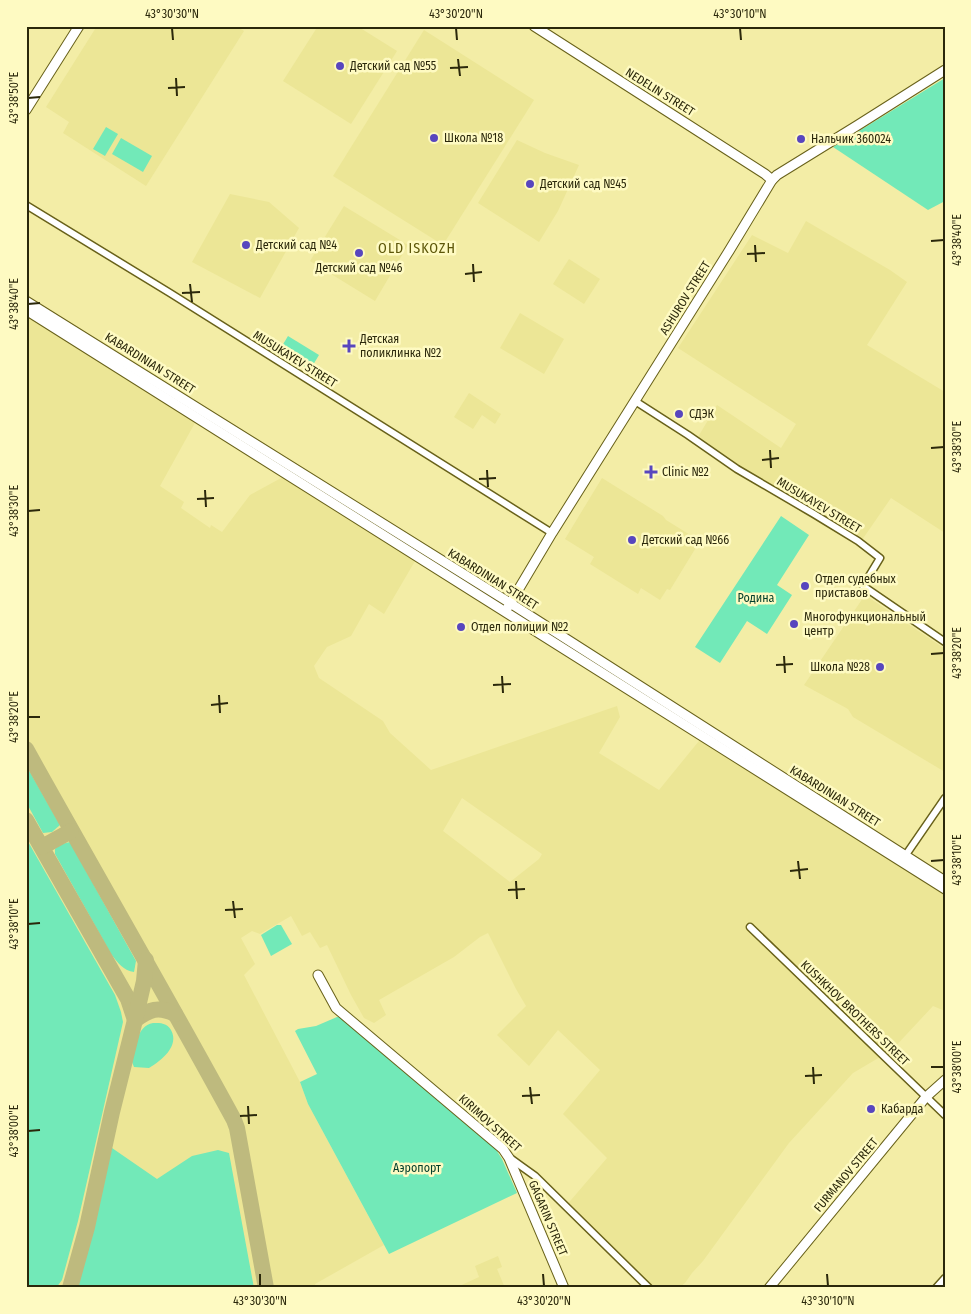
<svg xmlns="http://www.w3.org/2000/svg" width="971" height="1314" viewBox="0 0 971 1314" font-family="'Fira Sans Condensed',sans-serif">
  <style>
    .built { fill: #ece696; fill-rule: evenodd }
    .green { fill: #72e9b8 }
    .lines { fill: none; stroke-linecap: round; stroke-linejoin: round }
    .taxiway { stroke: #beba7e; stroke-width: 16 }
    .street-casing { stroke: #68611a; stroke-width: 9 }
    .secondary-casing { stroke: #68611a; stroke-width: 11 }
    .street { stroke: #fff; stroke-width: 6 }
    .secondary { stroke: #fff; stroke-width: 9 }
    .ticks { fill: none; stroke: #2b280b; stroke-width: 2 }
    .poi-dot { fill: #5846be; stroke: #fefac2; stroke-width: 2 }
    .labels { text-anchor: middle; stroke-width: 5; stroke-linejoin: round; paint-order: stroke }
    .poi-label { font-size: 12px; fill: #2b280b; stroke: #fefac2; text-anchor: start }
    .street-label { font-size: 12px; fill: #2b280b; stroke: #fefac2 }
    .park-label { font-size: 12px; fill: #013d2a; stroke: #fefac2 }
    .neighbourhood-label { font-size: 14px; letter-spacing: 1px; fill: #5c5608; stroke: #fefac2 }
    .neatline { fill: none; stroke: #2b280b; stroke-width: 2 }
    .ticks-label { font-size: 12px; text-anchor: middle; fill: #2b280b }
  </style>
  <rect width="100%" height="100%" fill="#f3eda6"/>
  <g class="built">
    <polygon points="97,26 236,26 244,31 146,186 63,133 69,122 46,107"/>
    <polygon points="318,26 357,26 397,51 351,124 283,81"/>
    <polygon points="424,30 534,100 443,245 333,176"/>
    <polygon points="517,140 545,153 579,165 558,211 539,242 478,203"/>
    <polygon points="230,194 269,202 299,228 260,298 192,262"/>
    <polygon points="344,206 408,245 375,301 310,261"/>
    <polygon points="806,221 890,270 907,282 867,345 945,392 945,533 891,498 862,540 762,482 698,437 717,405 781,448 796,424 678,348 752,235 788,253"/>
    <polygon points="569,259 600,279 584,304 553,284"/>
    <path d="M26 310 418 556 384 614 369 604 351 636 327 647 314 666 319 678 383 721 390 733 431 770 617 706 620 717 599 753 659 790 703 736 945 889V1011L933 1006 892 1050 853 1073 789 1143 703 1261 692 1273 685 1283 679 1288H649L565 1207 607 1158 563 1114 600 1070 558 1030 529 1066 497 1035 526 1006 516 989 488 933 480 937 454 957 379 1000 386 1015 374 1023 364 1018 351 995 327 945 320 948 310 932 302 936 291 916 260 934 252 931 241 938 255 964 244 975 300 1082 308 1104 384 1245 315 1284 316 1288H26ZM196 421 273 469 283 477 250 495 222 532 211 525 210 528 181 508 184 502 160 486ZM462 798 542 854 539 859 510 882 443 831Z"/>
    <polygon points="520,313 564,339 544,374 500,348"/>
    <polygon points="469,393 501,414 495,424 482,415 473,429 454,417"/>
    <polygon points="602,478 663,516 666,520 700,541 670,590 667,589 660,600 641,588 638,594 590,564 594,557 565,539"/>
    <polygon points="865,595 945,649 945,772 853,717 848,709 804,685"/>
    <polygon points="498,1256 502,1267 497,1269 505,1288 455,1288 479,1277 475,1266"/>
  </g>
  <g class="green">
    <polygon points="945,78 945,201 928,210 833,147"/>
    <polygon points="106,127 118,134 105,156 93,149"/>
    <polygon points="121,138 152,156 143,172 112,154"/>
    <polygon points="288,336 319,355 310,370 279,351"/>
    <polygon points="781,516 809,535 777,585 792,595 767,634 747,621 720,663 695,647"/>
    <polygon points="26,765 60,825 52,832 43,833 26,802"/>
    <polygon points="26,838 115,995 121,1012 123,1022 78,1221 62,1280 56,1288 26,1288"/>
    <path d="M70 842 136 961 134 972C124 971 117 962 111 954L55 854V849L58 845Z"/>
    <polygon points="277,925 281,925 292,944 271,956 261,935"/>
    <polygon points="337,1017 340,1017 495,1148 502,1159 517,1193 389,1254 308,1104 300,1082 317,1074 295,1031 298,1029 316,1026"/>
    <path d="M153 1023C161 1023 167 1023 171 1030 180 1046 161 1061 149 1068L134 1067 132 1062C136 1048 136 1026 153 1023Z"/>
    <polygon points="112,1148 157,1179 192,1156 218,1150 229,1153 254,1288 77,1288"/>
  </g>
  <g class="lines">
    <g class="taxiway">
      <path d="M26 749C95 873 166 995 234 1120L237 1128 266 1288"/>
      <polyline points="26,820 128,999 135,1020"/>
      <polyline points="42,847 71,831"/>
      <path d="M135 1020C150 1009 158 1006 175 1014"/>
      <polyline points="70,1288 87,1227 112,1112 135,1020 144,981 146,960"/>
    </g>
    <g class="street-casing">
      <g id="street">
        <polyline points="26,205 170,293 552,533"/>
        <polyline points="635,401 688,435 737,469 814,514 858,541 880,558 863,586 945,642"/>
        <polyline points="903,859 945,798"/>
        <polyline points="750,927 945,1115"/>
        <polyline points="510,1158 521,1166 535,1176 649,1288"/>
        <polyline points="936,1288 945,1278"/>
      </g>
    </g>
    <g class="secondary-casing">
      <g id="secondary">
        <polyline points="534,26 765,174 772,180"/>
        <polyline points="26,110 79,26"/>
        <polyline points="26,301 510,603 945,881"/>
        <polyline points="26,310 945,889"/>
        <polyline points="508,607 552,533 729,251 772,180 777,175 858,125 945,70"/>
        <polyline points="318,975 336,1008 503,1149 509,1158 564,1288"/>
        <polyline points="769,1288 926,1097 945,1080"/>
      </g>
    </g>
    <use href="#street" class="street"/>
    <use href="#secondary" class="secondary"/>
  </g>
  <path class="ticks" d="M172 28 173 40M456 28 457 40M740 28 741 40M458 59 460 76M450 68 468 67M176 78 177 96M168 88 185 87M28 98 40 97M931 241 944 240M755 245 756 262M747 254 765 253M473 264 474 282M465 274 482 272M190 284 192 302M182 293 200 292M28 304 40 303M931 448 944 447M770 450 771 468M762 460 779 458M487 470 488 487M479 479 496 478M205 490 206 507M197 499 214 498M28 511 40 510M931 654 944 653M784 656 785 673M776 665 793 664M502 676 503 693M493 685 511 684M219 695 220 713M211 705 228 703M28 717H40M798 861 800 879M931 861 944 860M790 871 808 869M516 881 517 899M508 890 525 889M233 901 235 918M225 910 243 909M28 924 40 923M813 1067 814 1084M931 1067H944M805 1076 822 1075M530 1087 532 1104M522 1096 540 1095M248 1106 249 1124M240 1116 257 1115M28 1131 40 1130M260 1274V1286M543 1274 544 1286M827 1274 828 1286"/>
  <g class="poi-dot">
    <circle cx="340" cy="66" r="5"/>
    <circle cx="434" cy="138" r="5"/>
    <circle cx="801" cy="139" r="5"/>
    <circle cx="530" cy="184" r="5"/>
    <circle cx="246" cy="245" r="5"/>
    <circle cx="359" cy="253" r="5"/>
    <path d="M346.5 338.5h5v5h5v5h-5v5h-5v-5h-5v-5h5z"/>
    <circle cx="679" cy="414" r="5"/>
    <path d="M648.5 464.5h5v5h5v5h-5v5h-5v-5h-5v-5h5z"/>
    <circle cx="632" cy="540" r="5"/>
    <circle cx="805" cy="586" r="5"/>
    <circle cx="794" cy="624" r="5"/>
    <circle cx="461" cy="627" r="5"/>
    <circle cx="880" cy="667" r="5"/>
    <circle cx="871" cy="1109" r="5"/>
  </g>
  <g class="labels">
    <g class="poi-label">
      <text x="350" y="70">Детский сад №55</text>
      <text x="444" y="142">Школа №18</text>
      <text x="811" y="143">Нальчик 360024</text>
      <text x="540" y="188">Детский сад №45</text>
      <text x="256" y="249">Детский сад №4</text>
      <text x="359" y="272" text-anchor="middle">Детский сад №46</text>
      <text x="360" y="343">Детская<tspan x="360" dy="14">поликлинка №2</tspan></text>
      <text x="689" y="418">СДЭК</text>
      <text x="662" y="476">Clinic №2</text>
      <text x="642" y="544">Детский сад №66</text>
      <text x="815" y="583">Отдел судебных<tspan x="815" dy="14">приставов</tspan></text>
      <text x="804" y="621">Многофункциональный<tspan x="804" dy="14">центр</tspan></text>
      <text x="471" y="631">Отдел полиции №2</text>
      <text x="870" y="671" text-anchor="end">Школа №28</text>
      <text x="881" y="1113">Кабарда</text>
    </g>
    <g class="street-label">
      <text transform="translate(660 92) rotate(32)" y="4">NEDELIN STREET</text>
      <text transform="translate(685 298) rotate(-58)" y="4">ASHUROV STREET</text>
      <text transform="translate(295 359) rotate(32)" y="4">MUSUKAYEV STREET</text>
      <text transform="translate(150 363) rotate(32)" y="4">KABARDINIAN STREET</text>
      <text transform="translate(819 505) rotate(31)" y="4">MUSUKAYEV STREET</text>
      <text transform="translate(493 579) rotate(32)" y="4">KABARDINIAN STREET</text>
      <text transform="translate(835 796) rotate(32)" y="4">KABARDINIAN STREET</text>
      <text transform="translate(855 1013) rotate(44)" y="4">KUSHKHOV BROTHERS STREET</text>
      <text transform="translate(490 1123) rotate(42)" y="4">KIRIMOV STREET</text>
      <text transform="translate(846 1175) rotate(-50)" y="4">FURMANOV STREET</text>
      <text transform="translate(548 1218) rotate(67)" y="4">GAGARIN STREET</text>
    </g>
    <g class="park-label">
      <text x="756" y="602">Родина</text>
      <text x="417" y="1172">Аэропорт</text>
    </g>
    <g class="neighbourhood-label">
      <text x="417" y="253">OLD ISKOZH</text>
    </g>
  </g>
  <rect width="971" height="1314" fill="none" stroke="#fefac2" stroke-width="55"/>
  <rect x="28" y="28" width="916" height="1258" class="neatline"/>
  <g class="ticks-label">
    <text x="172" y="18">43°30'30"N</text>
    <text x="456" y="18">43°30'20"N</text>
    <text x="740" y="18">43°30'10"N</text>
    <text transform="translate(14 98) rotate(-90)" y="4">43°38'50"E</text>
    <text transform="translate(957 240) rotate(-90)" y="4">43°38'40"E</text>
    <text transform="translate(14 304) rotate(-90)" y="4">43°38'40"E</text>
    <text transform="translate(957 447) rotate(-90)" y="4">43°38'30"E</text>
    <text transform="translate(14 511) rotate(-90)" y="4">43°38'30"E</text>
    <text transform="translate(957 653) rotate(-90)" y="4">43°38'20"E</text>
    <text transform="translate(14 717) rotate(-90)" y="4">43°38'20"E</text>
    <text transform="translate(957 860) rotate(-90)" y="4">43°38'10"E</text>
    <text transform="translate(14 924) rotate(-90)" y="4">43°38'10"E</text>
    <text transform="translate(957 1067) rotate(-90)" y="4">43°38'00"E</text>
    <text transform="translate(14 1131) rotate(-90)" y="4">43°38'00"E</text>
    <text x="260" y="1305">43°30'30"N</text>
    <text x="544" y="1305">43°30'20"N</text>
    <text x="828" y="1305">43°30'10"N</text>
  </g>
</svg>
